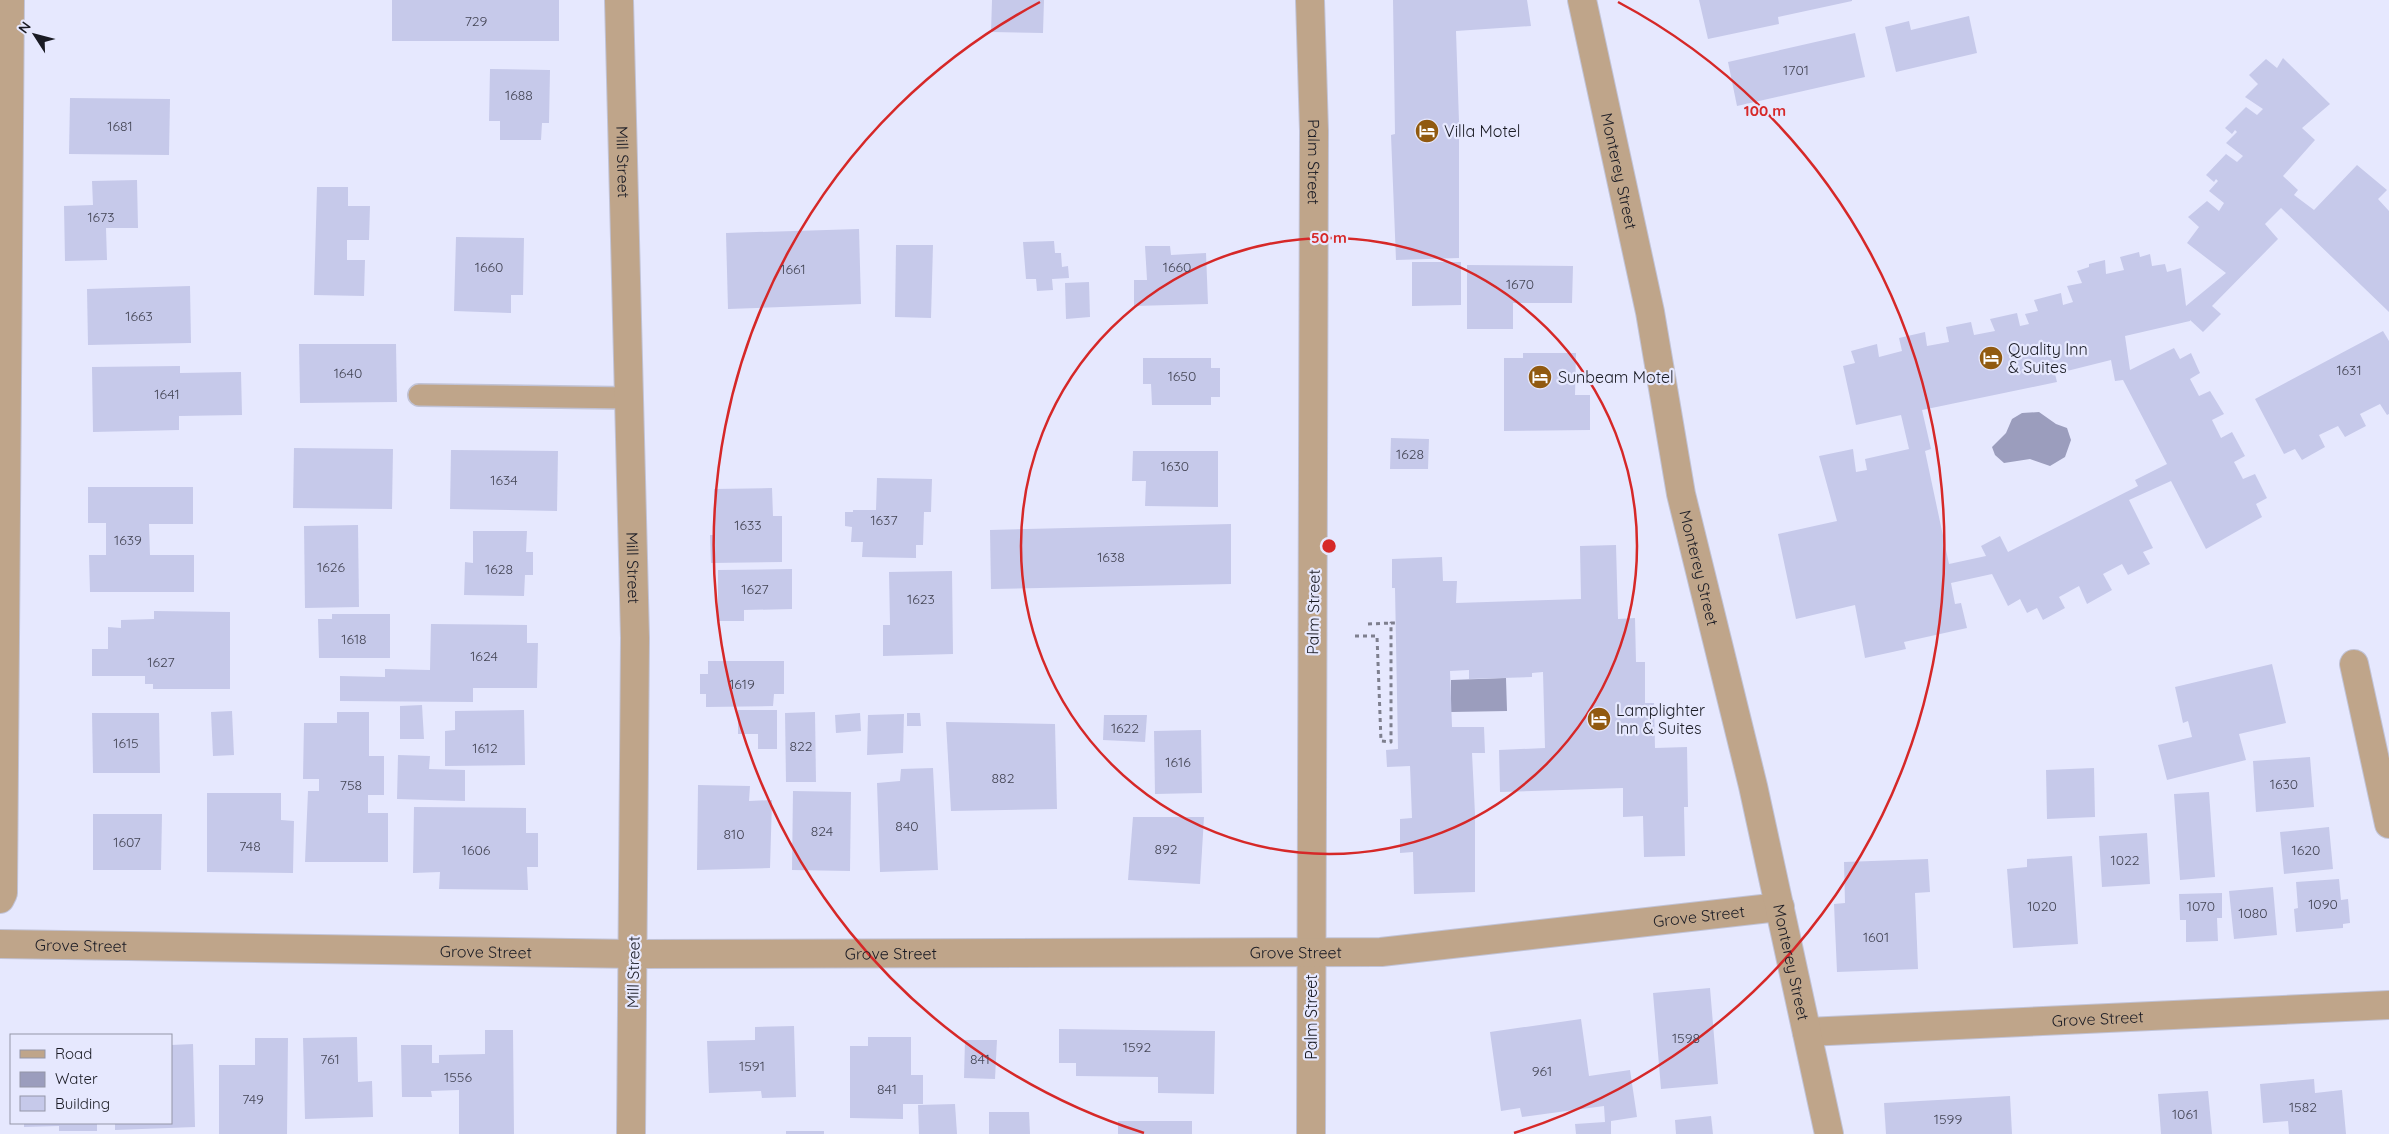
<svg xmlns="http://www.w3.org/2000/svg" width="2389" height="1134" viewBox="0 0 2389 1134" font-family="Quicksand,sans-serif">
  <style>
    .water { fill: #9b9dbd }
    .building { fill: #c6c9ea; fill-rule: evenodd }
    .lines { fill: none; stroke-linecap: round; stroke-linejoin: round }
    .service-casing { stroke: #c1c3d7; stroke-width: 24 }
    .minor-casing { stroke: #c1c3d7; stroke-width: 30 }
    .tertiary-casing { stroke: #c1c3d7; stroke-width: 30 }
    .path { stroke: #7e7f8e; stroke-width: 3; stroke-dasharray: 4 4; stroke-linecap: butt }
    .service { stroke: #bfa58a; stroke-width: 21 }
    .minor { stroke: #bfa58a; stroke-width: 28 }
    .tertiary { stroke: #bfa58a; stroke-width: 28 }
    .ring { fill: none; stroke: #d62828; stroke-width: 2.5 }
    .labels { text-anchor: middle; stroke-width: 4.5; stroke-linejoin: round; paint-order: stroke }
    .number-label { font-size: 14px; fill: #454656 }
    .poi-label { font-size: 16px; fill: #1a1b24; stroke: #e6e8fe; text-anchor: start }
    .street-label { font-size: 16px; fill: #1a1b24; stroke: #e6e8fe }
    .centre { fill: #d62828; stroke: #e6e8fe; stroke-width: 2.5 }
    .ring-label { font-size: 15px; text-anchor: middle; font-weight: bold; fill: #d62828; stroke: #e6e8fe; stroke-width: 4.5; stroke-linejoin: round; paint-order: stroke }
  </style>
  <rect width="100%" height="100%" fill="#e6e8fe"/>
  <g class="water">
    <polygon points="2039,412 2056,424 2067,428 2071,440 2065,457 2050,466 2030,459 2004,463 1995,455 1992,447 2006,433 2012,419 2022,413"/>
    <polygon points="1506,678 1507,711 1451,712 1451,680"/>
  </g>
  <g class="building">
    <rect x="392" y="0" width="167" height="41"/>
    <polygon points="992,0 1044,0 1043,33 991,32"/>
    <polygon points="1393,0 1527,0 1531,26 1456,31 1459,122 1459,258 1396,260 1391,135 1395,134"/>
    <polygon points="1699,0 1852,0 1852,1 1778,17 1779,24 1708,39"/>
    <polygon points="1969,16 1977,53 1896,72 1885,27 1909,21 1911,30"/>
    <polygon points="1855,33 1865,77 1737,106 1728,62"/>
    <path d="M2283 58 2330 104 2302 128 2315 140 2283 176 2298 190 2294 195 2314 210 2357 165 2387 190 2378 199 2389 211V312L2281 208 2265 224 2278 239 2212 306 2221 314 2203 332 2190 320V321L2125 336 2130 370 2174 348 2180 359 2191 353 2200 373 2190 379 2199 396 2210 391 2224 414 2212 420 2221 438 2232 432 2245 456 2234 462 2243 479 2255 474 2267 498 2256 504 2262 517 2206 549 2171 481 2129 500 2153 548 2143 552 2150 564 2128 575 2122 564 2103 574 2112 590 2087 604 2079 586 2059 597 2065 608 2043 620 2037 608 2027 613 2020 599 2008 606 1992 574 1951 583 1955 604 1961 603 1967 628 1904 642 1906 649 1865 658 1855 605 1796 619 1778 534 1837 521 1819 456 1853 449 1856 472 1867 470 1865 459 1909 449 1901 415 1856 425 1843 366 1855 363 1851 351 1877 344 1879 357 1902 351 1899 338 1925 332 1927 346 1949 342 1946 327 1971 322 1974 335 1995 331 1990 319 2017 313 2020 326 2029 324 2025 314 2038 311 2034 300 2061 293 2063 305 2073 302 2067 286 2082 283 2077 271 2089 267V264L2105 260 2106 274 2124 270 2120 257 2139 252 2140 257 2150 254 2152 266 2165 264 2167 272 2181 268 2186 306 2226 273 2187 243 2199 227 2188 217 2207 201 2219 211 2224 203 2209 191 2218 181 2216 179 2214 182 2206 175 2226 154 2237 162 2243 156 2226 143 2237 132 2235 130 2232 134 2225 128 2246 107 2257 115 2263 109 2245 97 2258 84 2249 75 2266 59 2277 68ZM2111 360 2115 381 2123 380 2167 464 2135 480 2138 486 2008 552 2000 536 1981 546 1986 556 1949 564 1925 451 1931 449 1922 410 2057 382 2055 374Z"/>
    <polygon points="490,69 550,70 549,123 542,123 541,140 500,140 500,121 489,121"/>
    <polygon points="70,98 170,99 169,155 69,154"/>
    <polygon points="137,180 138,228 106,228 107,260 65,261 64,206 93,205 92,181"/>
    <polygon points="317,187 348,187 348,206 370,206 369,240 347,240 347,260 365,260 364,296 314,295"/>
    <polygon points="859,229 861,304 728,309 726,233"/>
    <polygon points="456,237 524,238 523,295 511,295 511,313 454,311"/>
    <polygon points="1054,241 1055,253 1061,253 1062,267 1068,266 1069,278 1052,279 1053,290 1037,291 1036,279 1026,279 1023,242"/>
    <polygon points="896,245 933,245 931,318 895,317"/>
    <polygon points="1145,246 1170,246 1171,255 1206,253 1208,304 1134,306 1134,280 1147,280"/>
    <polygon points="1412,262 1461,262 1461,305 1412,306"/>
    <polygon points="1467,265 1573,266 1572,303 1513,303 1513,329 1467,329"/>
    <polygon points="1089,282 1090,317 1066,319 1065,283"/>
    <polygon points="190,286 191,343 88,345 87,289"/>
    <polygon points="2383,331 2389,341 2389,414 2387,415 2380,404 2360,414 2366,426 2345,437 2338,426 2319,435 2325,447 2302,460 2295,449 2284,454 2255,399"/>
    <polygon points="299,344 396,344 397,402 300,403"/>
    <polygon points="1523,353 1576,353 1575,395 1590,395 1590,430 1504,431 1504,358 1523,358"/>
    <polygon points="1143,358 1211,358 1211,368 1220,368 1220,397 1211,397 1211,405 1152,405 1151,384 1143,384"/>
    <polygon points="180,366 180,373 241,372 242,415 179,416 179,430 93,432 92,367"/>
    <polygon points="1391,438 1429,439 1428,469 1390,469"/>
    <polygon points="294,448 393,449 392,509 293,508"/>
    <polygon points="451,450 558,451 557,511 450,509"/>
    <polygon points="1133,451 1218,451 1218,507 1145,506 1146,481 1132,481"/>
    <polygon points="877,478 932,479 931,512 924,512 923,545 916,545 916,558 862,557 863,542 851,542 852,527 845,526 845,512 853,512 853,510 876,510"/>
    <polygon points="88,487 193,487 193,524 149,524 150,555 194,555 194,592 90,592 89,555 106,555 106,523 88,523"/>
    <polygon points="772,488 773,516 782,516 782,562 711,563 710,535 715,535 714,489"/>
    <polygon points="1231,524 1231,584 991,589 990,530"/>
    <polygon points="358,525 359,607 305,608 304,526"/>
    <polygon points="473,531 527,531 526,552 533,552 533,575 525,575 524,596 464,595 465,562 473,563"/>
    <polygon points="1616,545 1618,619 1635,618 1636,662 1645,662 1645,703 1654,703 1655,748 1687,747 1688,807 1684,807 1685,856 1644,857 1643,816 1623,817 1623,788 1500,792 1499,750 1545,748 1543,672 1532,673 1532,677 1469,679 1469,670 1450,671 1452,727 1484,727 1485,753 1472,753 1475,814 1475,892 1414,894 1413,852 1400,853 1400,819 1412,818 1410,766 1387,767 1386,750 1398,749 1395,588 1392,588 1392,559 1442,557 1443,581 1457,581 1456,603 1581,599 1580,546"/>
    <polygon points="792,569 792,609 744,610 744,621 718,621 718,570"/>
    <polygon points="952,571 953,654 883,656 883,625 890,625 889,572"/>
    <polygon points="154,611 230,612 230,689 153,689 153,684 145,684 145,676 92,676 92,649 108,649 108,627 121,628 121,620 154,619"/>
    <polygon points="332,614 390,614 390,658 319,658 318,619 332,619"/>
    <polygon points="431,624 527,625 527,643 538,643 537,688 473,688 473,702 340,701 340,676 385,677 385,669 430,670"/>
    <polygon points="708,661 784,661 784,694 774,694 773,706 706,707 706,694 700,694 700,674 708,674"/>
    <polygon points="2272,664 2286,723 2239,734 2246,760 2167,780 2158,745 2192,737 2188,721 2183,723 2175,687"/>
    <polygon points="422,705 424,739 400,739 400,706"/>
    <polygon points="524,710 525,765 445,766 445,731 455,730 455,711"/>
    <polygon points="738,710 777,710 777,749 758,749 758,734 738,734"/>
    <polygon points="232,711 234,755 213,756 211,712"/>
    <polygon points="337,712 369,712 369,756 384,756 384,795 368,795 368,813 388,813 388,862 305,862 308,791 319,791 319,779 303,779 304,723 337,723"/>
    <polygon points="815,712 816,782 786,782 785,713"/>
    <polygon points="92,713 159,713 160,773 93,773"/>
    <polygon points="860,713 861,731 836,733 835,715"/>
    <polygon points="907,713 920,713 921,726 907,726"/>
    <polygon points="904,714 903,753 867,755 868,715"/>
    <polygon points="1104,715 1147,715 1145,742 1103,740"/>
    <polygon points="946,722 1055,724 1057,809 951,811"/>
    <polygon points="1201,730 1202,793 1155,794 1154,731"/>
    <polygon points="398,755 430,756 429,769 465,770 465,801 397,799"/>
    <polygon points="2310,757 2314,807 2256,812 2253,761"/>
    <polygon points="933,768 938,870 880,872 877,783 900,781 901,769"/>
    <polygon points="2094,768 2095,817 2047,819 2046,770"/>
    <polygon points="698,785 750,786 749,801 772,800 770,868 697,870"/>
    <polygon points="793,791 851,792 850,871 792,870"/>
    <polygon points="2209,792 2215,877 2180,880 2174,794"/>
    <polygon points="207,793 281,793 281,820 294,821 293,873 207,872"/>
    <polygon points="414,807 526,808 526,833 538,833 538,867 527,867 528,890 439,889 440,872 413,873"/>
    <polygon points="93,814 162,814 161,870 93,870"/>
    <polygon points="1133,817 1204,817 1200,884 1128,880"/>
    <polygon points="2329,827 2333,869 2284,874 2280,832"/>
    <polygon points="2147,833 2150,884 2102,887 2099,836"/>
    <polygon points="2072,856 2078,944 2013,948 2007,869 2027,867 2027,859"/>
    <polygon points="1928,859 1930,892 1915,893 1918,969 1837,972 1834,904 1845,903 1844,862"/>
    <polygon points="2339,879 2341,900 2348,899 2350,923 2343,924 2343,928 2296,932 2294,909 2298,908 2296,882"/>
    <polygon points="2273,887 2277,935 2234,939 2229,891"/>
    <polygon points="2222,893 2222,918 2217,918 2218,941 2186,942 2186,920 2180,920 2179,894"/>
    <polygon points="1710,988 1718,1084 1661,1089 1653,993"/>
    <polygon points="1581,1019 1589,1076 1630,1070 1637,1117 1611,1121 1611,1134 1576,1134 1575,1124 1605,1122 1604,1106 1522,1117 1520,1108 1501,1111 1490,1032"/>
    <polygon points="794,1026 796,1097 762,1098 761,1091 709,1093 707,1041 755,1040 755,1027"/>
    <polygon points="1059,1029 1215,1031 1214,1094 1158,1093 1158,1077 1076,1076 1076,1063 1059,1063"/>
    <polygon points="485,1030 513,1030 514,1134 459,1134 459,1090 431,1091 432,1097 402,1097 401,1045 432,1045 432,1063 439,1063 439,1055 485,1054"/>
    <polygon points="357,1037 358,1082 372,1081 373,1117 305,1119 303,1038"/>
    <polygon points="868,1037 911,1037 911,1075 923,1075 923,1104 903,1104 903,1119 850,1118 850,1046 868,1046"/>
    <polygon points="255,1038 288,1038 287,1134 219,1134 219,1065 255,1065"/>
    <polygon points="965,1040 997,1040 995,1079 964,1078"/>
    <polygon points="193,1044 195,1127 115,1130 115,1123 171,1123 171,1045"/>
    <polygon points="2314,1079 2315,1093 2342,1090 2346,1134 2289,1134 2288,1121 2263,1123 2260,1084"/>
    <polygon points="2208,1091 2212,1134 2161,1134 2158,1094"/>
    <polygon points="2010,1096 2012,1134 1886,1134 1884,1103"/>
    <polygon points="955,1104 957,1134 919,1134 918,1105"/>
    <polygon points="989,1112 1029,1112 1030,1134 989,1134"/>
    <polygon points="1711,1116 1713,1134 1676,1134 1675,1120"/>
    <rect x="1118" y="1121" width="74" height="13"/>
    <polygon points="24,1123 97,1123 97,1131 59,1131 59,1126 24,1127"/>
    <rect x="786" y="1131" width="38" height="3"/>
  </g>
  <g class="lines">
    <g class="service-casing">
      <polyline id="service" points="419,395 629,398"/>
    </g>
    <g class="minor-casing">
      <g id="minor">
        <path id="s1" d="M619 0 635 638 631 1134"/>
        <path id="s2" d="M1310 0 1314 131 1311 1134"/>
        <polyline points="2354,664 2389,824"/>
        <polyline points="0,899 3,893 10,0"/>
        <path id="s3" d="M0 944 634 954 1381 952 1780 907"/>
        <path id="s4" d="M1807 1032 2389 1005"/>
      </g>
    </g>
    <g class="tertiary-casing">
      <g id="tertiary">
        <path id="s5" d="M1582 0 1650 312 1681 494 1753 786 1829 1134"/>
      </g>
    </g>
    <g class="path">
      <polyline points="1368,624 1391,623"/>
      <polyline points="1355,636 1377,636 1381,741 1391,742 1391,623 1396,623"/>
    </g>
    <use href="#service" class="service"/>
    <use href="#minor" class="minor"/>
    <use href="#tertiary" class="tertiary"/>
  </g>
  <g class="ring">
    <circle cx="1329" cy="546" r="308"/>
    <path d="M1144 1133A616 616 0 0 1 1040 2M1618 2A616 616 0 0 1 1514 1133"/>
  </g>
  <defs>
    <g id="hotel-disc" transform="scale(1.25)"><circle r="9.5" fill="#915a10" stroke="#e6e8fe"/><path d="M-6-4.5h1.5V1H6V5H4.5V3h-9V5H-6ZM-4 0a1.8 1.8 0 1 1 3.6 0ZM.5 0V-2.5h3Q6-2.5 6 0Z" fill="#fff"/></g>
  </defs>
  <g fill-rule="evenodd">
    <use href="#hotel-disc" x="1427" y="131"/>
    <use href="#hotel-disc" x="1991" y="358"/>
    <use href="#hotel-disc" x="1540" y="377"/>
    <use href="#hotel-disc" x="1599" y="719"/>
  </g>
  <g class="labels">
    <g class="number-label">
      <text x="476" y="26">729</text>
      <text x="1796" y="75">1701</text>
      <text x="519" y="100">1688</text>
      <text x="120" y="131">1681</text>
      <text x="101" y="222">1673</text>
      <text x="489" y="272">1660</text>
      <text x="1177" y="272">1660</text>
      <text x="793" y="274">1661</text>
      <text x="1520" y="289">1670</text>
      <text x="139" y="321">1663</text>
      <text x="2349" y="375">1631</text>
      <text x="348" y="378">1640</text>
      <text x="1182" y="381">1650</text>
      <text x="167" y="399">1641</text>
      <text x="1410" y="459">1628</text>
      <text x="1175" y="471">1630</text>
      <text x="504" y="485">1634</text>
      <text x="884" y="525">1637</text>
      <text x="748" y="530">1633</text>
      <text x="128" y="545">1639</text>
      <text x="1111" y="562">1638</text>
      <text x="331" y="572">1626</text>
      <text x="499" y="574">1628</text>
      <text x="755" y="594">1627</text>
      <text x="921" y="604">1623</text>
      <text x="354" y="644">1618</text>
      <text x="484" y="661">1624</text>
      <text x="161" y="667">1627</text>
      <text x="742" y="689">1619</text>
      <text x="1125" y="733">1622</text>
      <text x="126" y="748">1615</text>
      <text x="801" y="751">822</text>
      <text x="485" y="753">1612</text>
      <text x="1178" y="767">1616</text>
      <text x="1003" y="783">882</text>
      <text x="2284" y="789">1630</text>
      <text x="351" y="790">758</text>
      <text x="907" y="831">840</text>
      <text x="822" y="836">824</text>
      <text x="734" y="839">810</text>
      <text x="127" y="847">1607</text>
      <text x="250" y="851">748</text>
      <text x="1166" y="854">892</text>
      <text x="476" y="855">1606</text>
      <text x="2306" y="855">1620</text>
      <text x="2125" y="865">1022</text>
      <text x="2323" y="909">1090</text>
      <text x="2042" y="911">1020</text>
      <text x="2201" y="911">1070</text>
      <text x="2253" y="918">1080</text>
      <text x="1876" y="942">1601</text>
      <text x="1686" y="1043">1598</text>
      <text x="1137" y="1052">1592</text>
      <text x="330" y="1064">761</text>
      <text x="980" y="1064">841</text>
      <text x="752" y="1071">1591</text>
      <text x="1542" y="1076">961</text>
      <text x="458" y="1082">1556</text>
      <text x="887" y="1094">841</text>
      <text x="253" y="1104">749</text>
      <text x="2303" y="1112">1582</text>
      <text x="2185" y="1119">1061</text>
      <text x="1948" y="1124">1599</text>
    </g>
    <g class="poi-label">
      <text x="1444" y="137">Villa Motel</text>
      <text x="2008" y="355">Quality Inn<tspan x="2008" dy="18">&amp; Suites</tspan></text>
      <text x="1558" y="383">Sunbeam Motel</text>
      <text x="1616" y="716">Lamplighter<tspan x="1616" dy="18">Inn &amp; Suites</tspan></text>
    </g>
    <g class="street-label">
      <text dy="6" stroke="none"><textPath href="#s1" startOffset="162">Mill Street</textPath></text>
      <text dy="6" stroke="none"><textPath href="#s2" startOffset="162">Palm Street</textPath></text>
      <text dy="6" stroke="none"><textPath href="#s5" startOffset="175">Monterey Street</textPath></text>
      <text dy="6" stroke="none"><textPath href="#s1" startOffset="568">Mill Street</textPath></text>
      <text dy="6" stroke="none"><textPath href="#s5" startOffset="580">Monterey Street</textPath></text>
      <text transform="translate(1313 612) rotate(-89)" y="6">Palm Street</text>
      <text dy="6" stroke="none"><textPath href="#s3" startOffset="1701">Grove Street</textPath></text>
      <text dy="6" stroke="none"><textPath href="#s3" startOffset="81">Grove Street</textPath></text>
      <text dy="6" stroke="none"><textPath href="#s3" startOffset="486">Grove Street</textPath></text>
      <text dy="6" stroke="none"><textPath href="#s3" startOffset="1296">Grove Street</textPath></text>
      <text dy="6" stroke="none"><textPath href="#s3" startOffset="891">Grove Street</textPath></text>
      <text dy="6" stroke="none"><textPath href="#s5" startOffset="985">Monterey Street</textPath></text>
      <text transform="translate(633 972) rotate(-89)" y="6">Mill Street</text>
      <text transform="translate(1311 1017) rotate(-90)" y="6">Palm Street</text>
      <text dy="6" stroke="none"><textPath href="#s4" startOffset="291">Grove Street</textPath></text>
    </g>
  </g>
  <circle cx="1329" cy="546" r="8" class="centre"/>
  <g class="ring-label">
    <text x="1765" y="116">100 m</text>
    <text x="1329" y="243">50 m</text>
  </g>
  <rect x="10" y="1034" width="162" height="90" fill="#e6e8fe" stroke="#9496a7"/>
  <rect x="20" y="1050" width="25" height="8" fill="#bfa58a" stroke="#9496a7"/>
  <text x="55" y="1059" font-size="15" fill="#1a1b24">Road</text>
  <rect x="20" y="1072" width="25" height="15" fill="#9b9dbd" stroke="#9496a7"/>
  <text x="55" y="1084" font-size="15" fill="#1a1b24">Water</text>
  <rect x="20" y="1096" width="25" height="15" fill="#c6c9ea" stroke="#9496a7"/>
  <text x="55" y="1109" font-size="15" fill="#1a1b24">Building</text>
  <g transform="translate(35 35) rotate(306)" stroke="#e6e8fe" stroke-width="4" paint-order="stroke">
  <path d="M0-4L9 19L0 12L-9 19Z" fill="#1a1b24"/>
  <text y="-8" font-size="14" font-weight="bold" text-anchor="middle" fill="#1a1b24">N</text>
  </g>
</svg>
